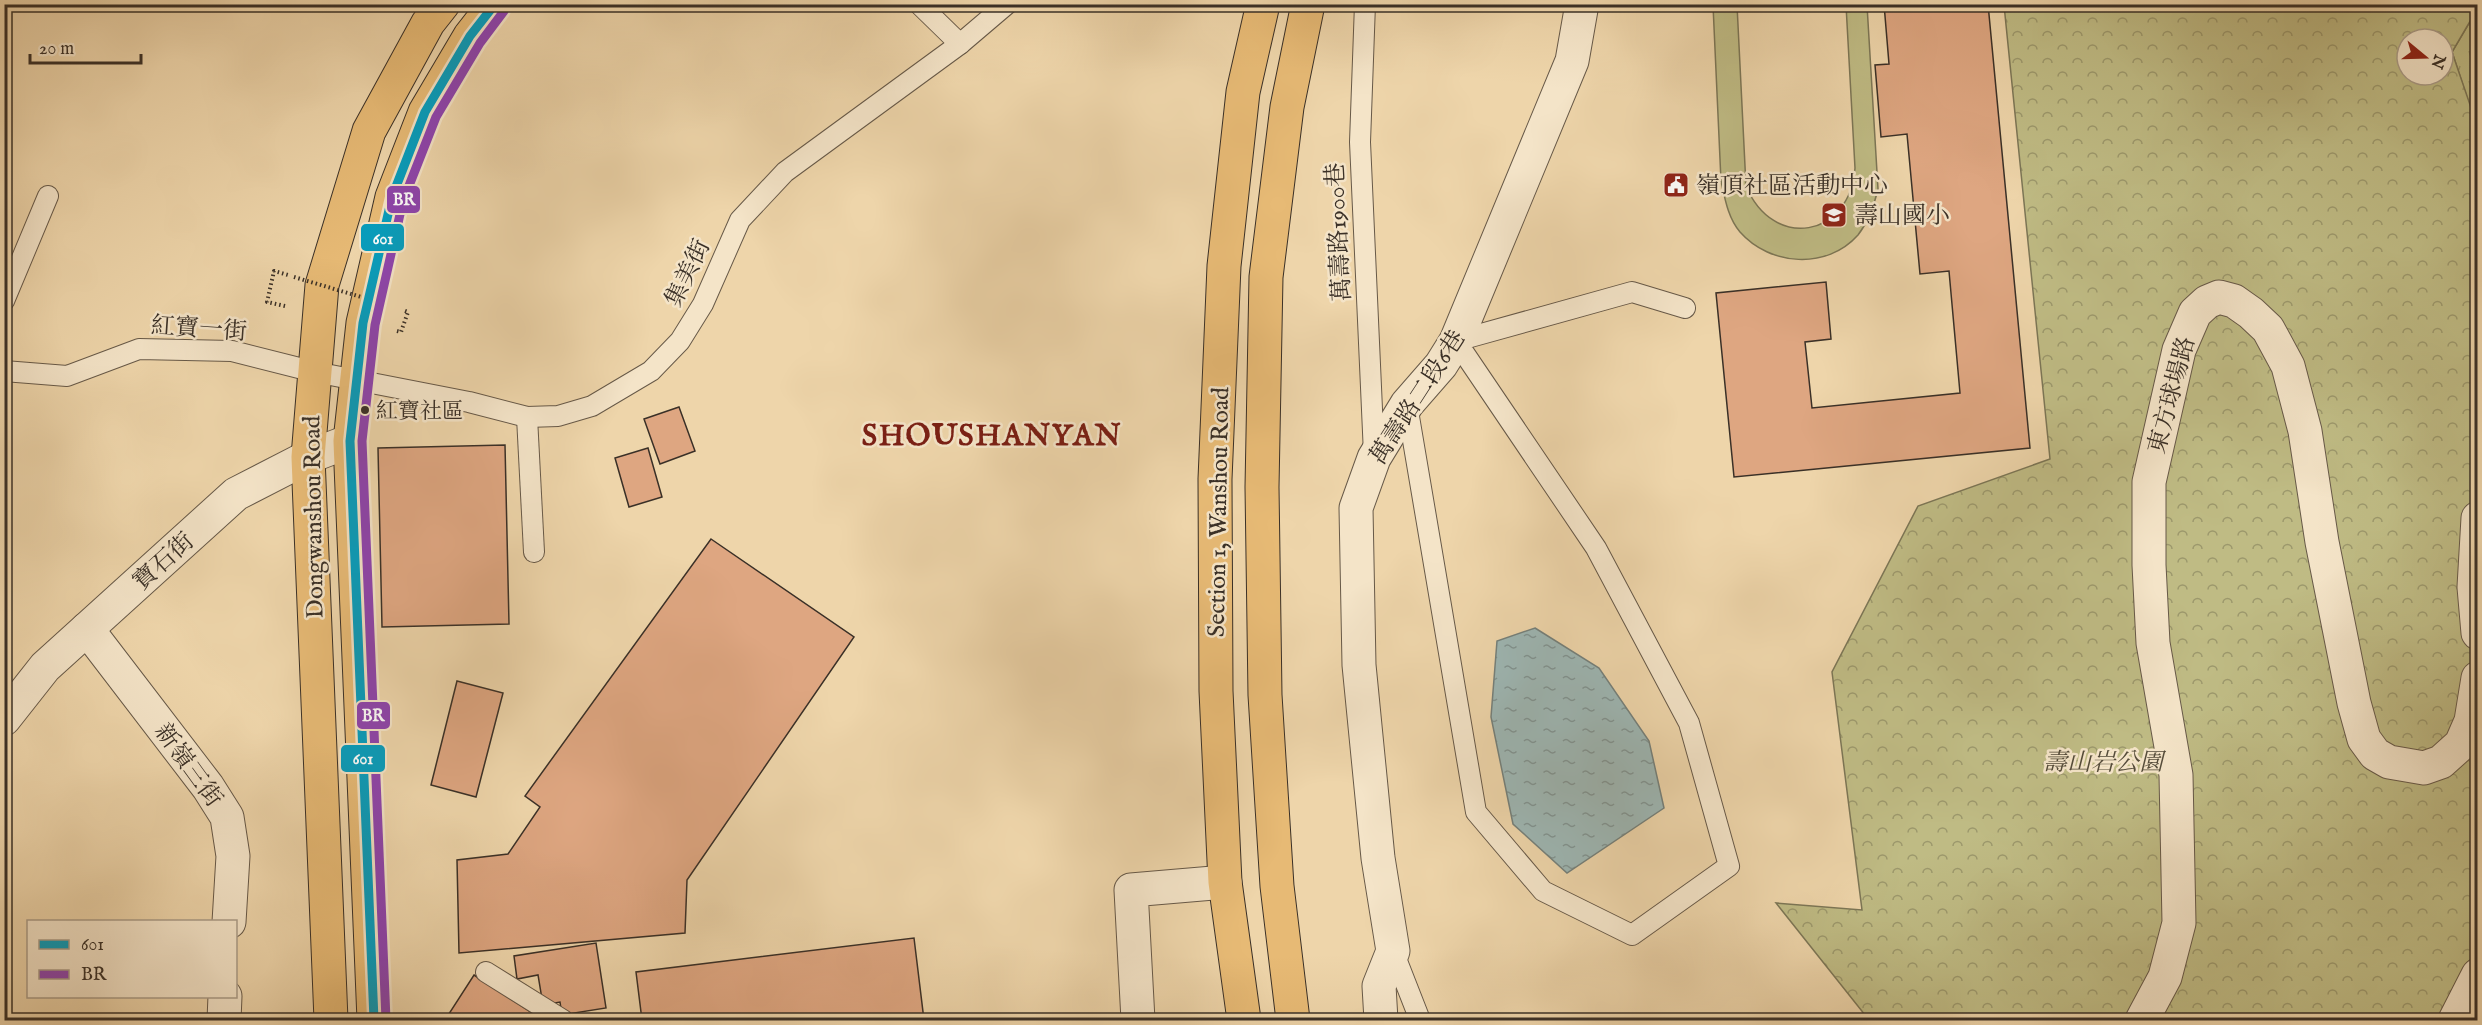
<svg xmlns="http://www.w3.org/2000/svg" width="2482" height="1025" viewBox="0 0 2482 1025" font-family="'IM FELL English','Noto Serif TC',serif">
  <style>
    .grass { fill: url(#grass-tufts); stroke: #7c7656; stroke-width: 1.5 }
    .forest { fill: url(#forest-crowns); stroke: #7c7656; stroke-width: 1.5; fill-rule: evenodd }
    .pitch { fill: #bfbb84; stroke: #7c7656; stroke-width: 1.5 }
    .water { fill: url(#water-ripples); stroke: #75807b; stroke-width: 1.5 }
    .building { fill: #dea681; stroke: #3a3027; stroke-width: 1.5 }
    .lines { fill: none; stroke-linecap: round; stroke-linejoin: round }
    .lane-casing { stroke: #675948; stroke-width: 22 }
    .street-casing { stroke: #675948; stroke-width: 35 }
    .primary-casing { stroke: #3a3027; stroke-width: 35 }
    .path { stroke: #3a3027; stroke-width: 4; stroke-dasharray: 1.5 3; stroke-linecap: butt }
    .lane { stroke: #f4e4c8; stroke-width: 20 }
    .street { stroke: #f4e4c8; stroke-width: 33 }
    .primary { stroke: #e7ba75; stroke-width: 33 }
    .path-bridge { stroke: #3a3027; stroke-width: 4; stroke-dasharray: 1.5 3; stroke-linecap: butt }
    .bus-1-casing { stroke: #f4e4c8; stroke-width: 14 }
    .bus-2-casing { stroke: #f4e4c8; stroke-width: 14 }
    .bus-1 { stroke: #069dbd; stroke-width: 9 }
    .bus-2 { stroke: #8e44ad; stroke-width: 9 }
    .bus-dot { fill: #3a3027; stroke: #f4e4c8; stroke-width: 2 }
    .labels { text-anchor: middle; stroke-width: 5; stroke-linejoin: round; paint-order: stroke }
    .bus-label { font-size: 22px; fill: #3a3027; stroke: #f4e4c8; text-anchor: start }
    .poi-label { font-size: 24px; fill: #3a3027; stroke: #f4e4c8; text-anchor: start }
    .street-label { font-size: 24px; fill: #3a3027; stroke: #f4e4c8 }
    .park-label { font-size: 24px; font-style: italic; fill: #554c3a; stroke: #f4e4c8 }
    .district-label { font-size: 30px; font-weight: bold; letter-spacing: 1.5px; fill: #7a1f14; stroke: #f4e4c8 }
    .line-badge { stroke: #f4e4c8; stroke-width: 2 }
    .badge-label { font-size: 16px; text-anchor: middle; font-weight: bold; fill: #fff }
  </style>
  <defs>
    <pattern id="grass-tufts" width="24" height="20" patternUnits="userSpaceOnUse" patternTransform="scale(1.5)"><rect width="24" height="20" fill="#bfbb84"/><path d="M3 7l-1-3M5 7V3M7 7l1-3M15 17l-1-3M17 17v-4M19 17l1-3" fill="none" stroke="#9c986c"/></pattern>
    <pattern id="forest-crowns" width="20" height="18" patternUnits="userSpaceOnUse" patternTransform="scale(1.5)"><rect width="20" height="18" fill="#bfbb84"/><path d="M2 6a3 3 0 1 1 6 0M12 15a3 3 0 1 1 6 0" fill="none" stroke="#9c986c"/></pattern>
    <pattern id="water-ripples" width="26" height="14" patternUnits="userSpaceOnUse" patternTransform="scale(1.5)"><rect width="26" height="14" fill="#9db6b3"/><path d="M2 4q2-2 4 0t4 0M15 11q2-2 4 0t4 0" fill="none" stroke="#819492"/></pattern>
  </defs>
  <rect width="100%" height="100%" fill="#eed5aa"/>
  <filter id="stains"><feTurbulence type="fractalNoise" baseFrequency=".00333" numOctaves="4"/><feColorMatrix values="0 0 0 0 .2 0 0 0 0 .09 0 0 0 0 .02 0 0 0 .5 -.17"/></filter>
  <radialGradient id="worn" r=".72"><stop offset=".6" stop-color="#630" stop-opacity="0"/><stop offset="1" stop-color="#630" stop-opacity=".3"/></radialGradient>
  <polygon class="grass" points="2477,17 2477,128 2452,52 2472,18"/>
  <path class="forest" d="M2004 5H2477V17L2472 18 2452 52 2478 128 2477 1020H1869L1776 903 1862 910 1832 672 1918 506 2050 459ZM2407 39H2443V75H2407Z"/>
  <path class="pitch" d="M1713 5H1737L1746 186C1773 251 1850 238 1855 168L1846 5H1867L1878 189C1874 206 1869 221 1858 235 1827 270 1770 266 1740 232 1728 218 1725 199 1721 181Z"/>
  <polygon class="water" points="1535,628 1599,668 1649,741 1664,808 1567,873 1513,824 1491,717 1497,641"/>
  <g class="building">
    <polygon points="1884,4 1988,4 2030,448 1734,477 1716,293 1826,282 1831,339 1805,342 1812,408 1960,393 1949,271 1920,274 1907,134 1881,137 1875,65 1889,64"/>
    <polygon points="679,407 695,451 660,464 644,419"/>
    <polygon points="505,445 509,624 382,627 378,448"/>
    <polygon points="648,448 662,497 629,507 615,458"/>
    <polygon points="711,539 854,637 687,880 685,933 459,953 457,860 508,854 540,807 525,796"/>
    <polygon points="457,681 503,693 476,797 431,785"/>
    <polygon points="914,938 924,1020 642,1020 636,972"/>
    <polygon points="596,943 606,1008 562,1015 560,1002 543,1005 538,975 517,979 514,956"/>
    <polygon points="474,975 543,1020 445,1020"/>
  </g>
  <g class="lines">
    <g class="lane-casing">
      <g id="lane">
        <polyline points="919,4 960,44"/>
        <polyline points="1365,4 1360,142 1374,454"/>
        <polyline points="4,301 48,196"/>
        <polyline points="4,371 67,376 139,349 232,351 315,372 469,402 527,417 558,416 592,406 651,371 680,341 703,304 740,220 785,172 960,44 1007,4"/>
        <polyline points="1407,405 1476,812 1543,891 1632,935 1729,866 1689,723 1596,548 1456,341 1632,292 1685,308"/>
        <polyline points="527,417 534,552"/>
        <polyline points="1393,951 1420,1020"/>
        <polyline points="486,972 563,1020"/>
      </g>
    </g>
    <g class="street-casing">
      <g id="street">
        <polyline points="2478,518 2474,587 2478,633"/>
        <polyline points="87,629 208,787 227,817 233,856 229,922"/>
        <polyline points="4,719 45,667 236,494 308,457 350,441"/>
        <polyline points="224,1020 225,996"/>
        <polyline points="1138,1020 1131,890 1225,882"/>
        <polyline points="1381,1020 1379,986 1393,951 1378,858 1359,665 1356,508 1374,458 1407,404 1441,365 1456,341 1572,61 1582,4"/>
        <polyline points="2142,1020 2165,977 2179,923 2176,775 2153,643 2149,565 2149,482 2179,350 2195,313 2207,302 2219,297 2234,301 2251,313 2268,329 2288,366 2305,431 2322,542 2354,703 2364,739 2375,754 2389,762 2424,768 2441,762 2461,744 2471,721 2478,678"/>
        <polyline points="2455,1020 2478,975"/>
      </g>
    </g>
    <g class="primary-casing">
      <g id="primary">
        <polyline points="331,1020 308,457 322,285 369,131 428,23 443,4"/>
        <polyline points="374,1020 350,441 363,323 392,197 425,112 470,36 495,4"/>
        <polyline points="1244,1020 1225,882 1216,691 1215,479 1224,266 1243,92 1263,4"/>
        <polyline points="1293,1020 1277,886 1265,695 1262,487 1266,277 1287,107 1308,4"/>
      </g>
    </g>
    <g class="path">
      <polyline points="285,306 267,302 274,271 288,275"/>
      <polyline points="397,331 401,332 408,312 403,310"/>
    </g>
    <use href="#lane" class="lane"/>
    <use href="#street" class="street"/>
    <use href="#primary" class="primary"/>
    <polyline class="path-bridge" points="294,277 388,305"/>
    <g class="bus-1-casing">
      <polyline id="bus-1" points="374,1020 350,441 363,323 392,197 425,112 470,36 495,4"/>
    </g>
    <g class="bus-2-casing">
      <polyline id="bus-2" points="386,1020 362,441 375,325 403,201 436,117 480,43 504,11"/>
    </g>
    <use href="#bus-1" class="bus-1"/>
    <use href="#bus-2" class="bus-2"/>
  </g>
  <defs>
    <g id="civic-square" transform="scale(1.35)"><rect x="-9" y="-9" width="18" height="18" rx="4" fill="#8f2418" stroke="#f4e4c8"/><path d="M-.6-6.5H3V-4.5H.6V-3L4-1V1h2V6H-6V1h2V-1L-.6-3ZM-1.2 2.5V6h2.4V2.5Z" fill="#fff"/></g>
    <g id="school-square" transform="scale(1.35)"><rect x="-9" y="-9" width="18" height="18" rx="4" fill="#8f2418" stroke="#f4e4c8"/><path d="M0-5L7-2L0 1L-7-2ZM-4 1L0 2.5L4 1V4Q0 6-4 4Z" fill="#fff"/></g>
  </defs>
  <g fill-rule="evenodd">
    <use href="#civic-square" x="1676" y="185"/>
    <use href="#school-square" x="1834" y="215"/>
  </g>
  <circle class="bus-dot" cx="365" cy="410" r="5"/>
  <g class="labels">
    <g class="bus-label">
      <text x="376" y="418">紅寶社區</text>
    </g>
    <g class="poi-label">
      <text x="1696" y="193">嶺頂社區活動中心</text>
      <text x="1854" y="223">壽山國小</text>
    </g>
    <g class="street-label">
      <text transform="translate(1338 232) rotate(-93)" y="8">萬壽路1900巷</text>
      <text transform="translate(687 273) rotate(-64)" y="8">集美街</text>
      <text transform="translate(199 328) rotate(4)" y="8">紅寶一街</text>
      <text transform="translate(2171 395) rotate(-75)" y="8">東方球場路</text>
      <text transform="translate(1417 397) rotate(-57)" y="8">萬壽路二段6巷</text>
      <text transform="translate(1218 512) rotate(-89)" y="8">Section 1, Wanshou Road</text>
      <text transform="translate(313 517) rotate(-91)" y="8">Dongwanshou Road</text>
      <text transform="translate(163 561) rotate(-42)" y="8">寶石街</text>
      <text transform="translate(189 765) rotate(54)" y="8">新嶺三街</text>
    </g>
    <g class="park-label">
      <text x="2103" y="770">壽山岩公園</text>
    </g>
    <g class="district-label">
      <text x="992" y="445">SHOUSHANYAN</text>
    </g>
  </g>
  <g class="line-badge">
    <rect x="386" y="185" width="35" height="29" rx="6" fill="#8e44ad"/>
    <rect x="360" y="223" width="45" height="29" rx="6" fill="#069dbd"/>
    <rect x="356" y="701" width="35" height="29" rx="6" fill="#8e44ad"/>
    <rect x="340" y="744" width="46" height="29" rx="6" fill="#069dbd"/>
  </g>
  <g class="badge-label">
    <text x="404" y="205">BR</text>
    <text x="383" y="244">601</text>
    <text x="373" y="721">BR</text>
    <text x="363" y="764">601</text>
  </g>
  <rect width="2482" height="1025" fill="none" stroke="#eed5aa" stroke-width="24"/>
  <rect x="6" y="6" width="2470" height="1013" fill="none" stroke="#3a3027" stroke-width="3"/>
  <rect x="12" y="12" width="2458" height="1001" fill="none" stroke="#3a3027" stroke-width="1.5"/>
  <rect x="27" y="920" width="210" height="78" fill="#f4e4c8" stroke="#aa9c88" stroke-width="1.5"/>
  <rect x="39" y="940" width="30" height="9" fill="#069dbd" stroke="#aa9c88" stroke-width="1.5"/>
  <text x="81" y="950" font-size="18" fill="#3a3027">601</text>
  <rect x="39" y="970" width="30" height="9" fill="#8e44ad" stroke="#aa9c88" stroke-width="1.5"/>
  <text x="81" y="980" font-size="18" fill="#3a3027">BR</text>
  <g transform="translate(2425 57) rotate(109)"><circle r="28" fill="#f4e4c8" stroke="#aa9c88" stroke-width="1.5"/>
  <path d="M0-4.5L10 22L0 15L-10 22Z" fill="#8f2418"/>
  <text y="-9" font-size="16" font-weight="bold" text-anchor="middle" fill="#3a3027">N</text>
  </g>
  <path d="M30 54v9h111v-9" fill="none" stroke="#3a3027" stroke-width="3"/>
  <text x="39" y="54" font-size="18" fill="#3a3027" stroke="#f4e4c8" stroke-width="4.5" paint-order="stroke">20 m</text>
  <rect width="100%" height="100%" filter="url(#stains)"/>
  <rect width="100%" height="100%" fill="url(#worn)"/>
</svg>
